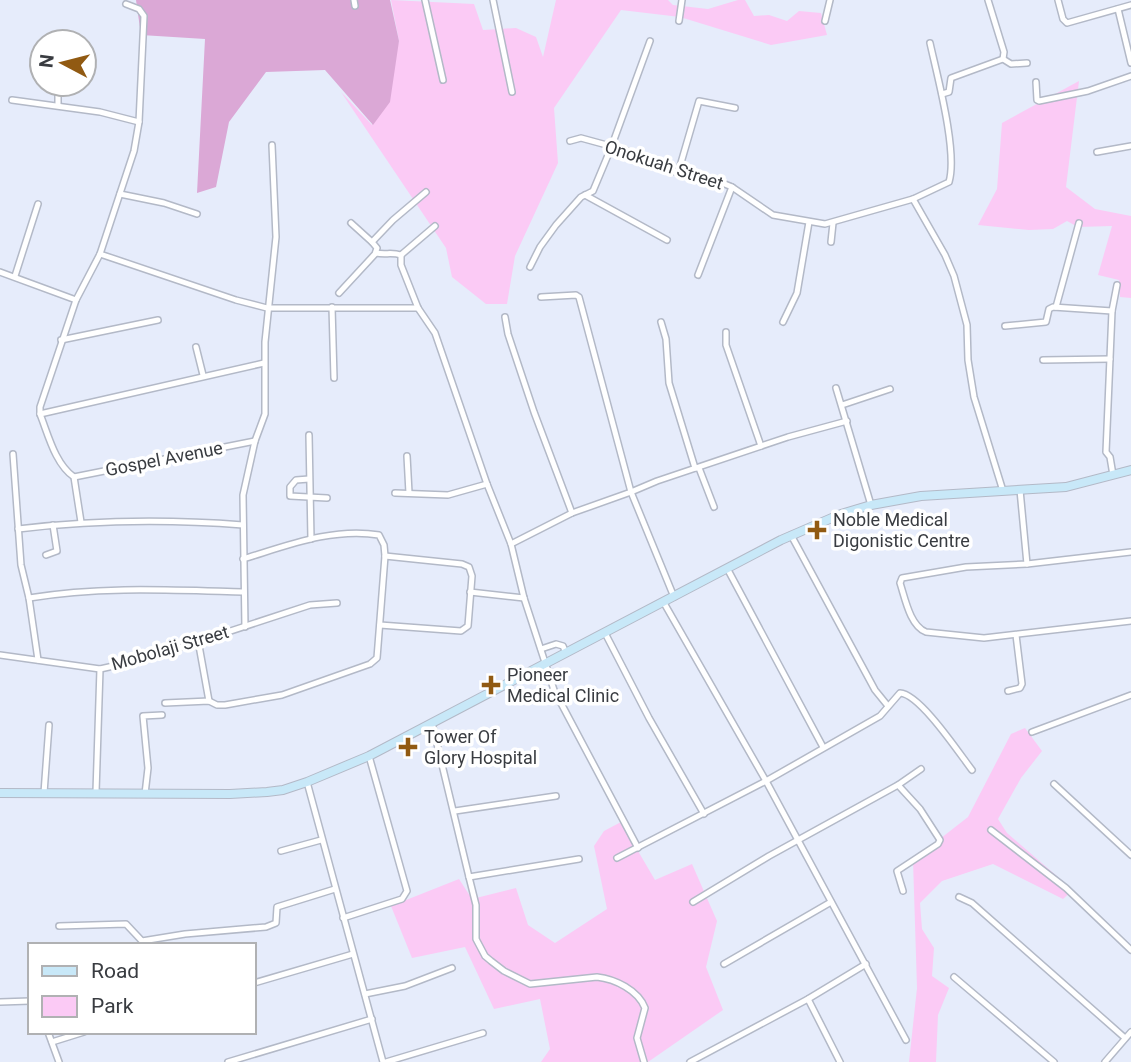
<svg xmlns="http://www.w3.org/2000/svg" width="1131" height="1062" viewBox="0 0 1131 1062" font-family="Roboto,sans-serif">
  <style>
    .green { fill: #fbcaf5 }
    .forest { fill: #dba8d6 }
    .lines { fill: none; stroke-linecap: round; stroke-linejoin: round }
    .street-casing { stroke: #b3b9c7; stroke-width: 8 }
    .secondary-casing { stroke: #b3b9c7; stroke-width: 10 }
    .street { stroke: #fff; stroke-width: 5 }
    .secondary { stroke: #c8e8f8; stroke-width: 8 }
    .poi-dot { fill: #915a12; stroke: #fff; stroke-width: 2.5 }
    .labels { text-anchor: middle; stroke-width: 7; stroke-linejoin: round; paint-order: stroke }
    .street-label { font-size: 18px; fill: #393c41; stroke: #fff }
    .poi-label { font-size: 18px; fill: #393c41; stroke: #fff; text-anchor: start }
  </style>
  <rect width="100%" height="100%" fill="#e6ecfb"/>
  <g class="green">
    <polygon points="391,0 474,4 483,30 516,28 536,37 543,57 556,0 668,0 673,5 708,9 738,0 745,0 754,16 769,15 787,21 799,11 821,13 827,35 771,45 680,17 621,10 554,108 558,163 515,256 507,304 486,304 452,277 446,248 341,92 372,125 399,41"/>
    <polygon points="1079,81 1066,187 1095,209 1131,216 1131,298 1120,297 1119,280 1098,275 1112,226 1078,227 1067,221 1053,229 1029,230 978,225 997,189 1002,123"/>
    <polygon points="1025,728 1042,751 1021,778 998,819 1007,833 1073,890 1063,899 993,864 942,881 920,903 922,929 934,948 932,976 949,988 938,1015 936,1062 909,1062 917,988 913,860 968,817 1011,734"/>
    <polygon points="621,822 655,880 692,864 717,921 706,967 723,1010 648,1062 541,1062 550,1049 540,999 494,1009 465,947 412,958 391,906 459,879 472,899 516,888 528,925 555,943 607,909 594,846 604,831"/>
  </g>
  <polygon class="forest" points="136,0 390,0 399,41 390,102 373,125 325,70 266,72 229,122 216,187 197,193 205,39 141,35"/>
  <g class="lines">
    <g class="street-casing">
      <g id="street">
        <polyline points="354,0 355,6"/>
        <polyline points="425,0 443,80"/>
        <polyline points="493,0 512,92"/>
        <polyline points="988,0 1004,52 1003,59"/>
        <polyline points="1058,0 1063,19 1067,23 1131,5"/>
        <polyline points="1118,9 1131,63"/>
        <polyline points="679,21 682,0"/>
        <polyline points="825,21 830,0"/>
        <polyline points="1036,82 1037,100 1039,101 1088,91 1131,76"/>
        <polyline points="58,84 58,105"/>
        <polyline points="942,94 949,92 951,78 1003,59 1011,64 1027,63"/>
        <polyline points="12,100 100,112 139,122"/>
        <path d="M570 141 581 138 625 150 678 173 715 180 732 187 773 215 825 224 913 199 949 182C958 152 937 75 930 43"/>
        <polyline points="1097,152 1131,146"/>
        <polyline points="678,173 699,101 735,108"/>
        <polyline points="120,194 164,203 197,214"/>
        <polyline points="585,195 667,240"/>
        <polyline points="913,199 945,255 954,276 967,325 968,360 974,397 1003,491"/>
        <polyline points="351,223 372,242"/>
        <polyline points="831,242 833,223"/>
        <path d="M376 253C385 255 392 252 401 255"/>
        <polyline points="100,254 236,300 267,308 418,308"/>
        <polyline points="401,255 401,265 418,308 435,333 487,484 511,544 524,598 554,690 638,848"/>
        <polyline points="401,255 435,226"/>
        <polyline points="530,267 540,247 556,225 581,197 593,191 611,148 650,41"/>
        <polyline points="0,272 76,300"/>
        <polyline points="698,275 732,187"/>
        <polyline points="15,276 38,204"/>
        <polyline points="339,293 375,254 377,248 372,242 393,220 426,192"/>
        <polyline points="541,297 576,295 579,297 631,492 674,597"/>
        <polyline points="332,307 334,378"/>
        <polyline points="1056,307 1079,223"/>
        <polyline points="505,317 508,334 534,412 572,513"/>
        <polyline points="661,322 666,339 669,383 695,468 699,468 714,507"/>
        <polyline points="783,322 797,293 809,222"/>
        <polyline points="1005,326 1046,322 1049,309 1053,307 1112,311"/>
        <polyline points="726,332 726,345 761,446"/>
        <polyline points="61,340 158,320"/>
        <polyline points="196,347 203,375"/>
        <polyline points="1043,360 1110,359"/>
        <polyline points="836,388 871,505"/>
        <polyline points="842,405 890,389"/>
        <polyline points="40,414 264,363"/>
        <polyline points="309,435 311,539"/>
        <polyline points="13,454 21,565 29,598 38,660"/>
        <polyline points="407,456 409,493"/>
        <polyline points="1113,475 1110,457 1106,452 1112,311 1117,285"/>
        <polyline points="74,477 255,441"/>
        <polyline points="309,479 296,480 290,487 290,496 327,498"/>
        <polyline points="1020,490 1027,564"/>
        <polyline points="395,493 448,495 487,484"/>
        <path d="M81 522 74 477C55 464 48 434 40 414V407L76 300 100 254 134 151 139 122 144 16 139 9 126 4"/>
        <path d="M18 529C93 520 167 519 243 525"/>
        <polyline points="791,535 875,690 888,706"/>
        <polyline points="511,544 572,513 631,492 657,481 788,437 847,421"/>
        <path d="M1131 552 1027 564 966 567 902 578 900 583C905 598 910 626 926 632L984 638 1131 621"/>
        <polyline points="46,555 57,551 53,525"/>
        <polyline points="728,570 823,747"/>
        <polyline points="470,592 524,598"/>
        <path d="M29 598C100 586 172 590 243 592"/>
        <polyline points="664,603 766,781 906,1040"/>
        <polyline points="380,625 461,631 468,626 472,576 469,567 462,564 385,556"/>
        <polyline points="245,627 243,495 255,441 265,414 265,342 276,237 272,145"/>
        <polyline points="605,633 649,718 704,814"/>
        <polyline points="198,640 209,701"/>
        <polyline points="541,649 556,644 563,646 566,653"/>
        <polyline points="0,655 100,669 145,659 310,605 337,603"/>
        <polyline points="1008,691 1020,688 1022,684 1016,635"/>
        <path d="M165 703 209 701 217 705H225L282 695 370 664 377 658 385 556 384 545 379 535C333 527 286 546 243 559"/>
        <polyline points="432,723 469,877 579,859"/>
        <polyline points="1032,732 1131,695"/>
        <polyline points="307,782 383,1062"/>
        <polyline points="1054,784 1131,855"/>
        <polyline points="96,792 100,669"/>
        <polyline points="44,793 49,725"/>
        <polyline points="145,794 148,768 143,716 162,715"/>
        <polyline points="455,811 556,796"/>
        <polyline points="991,830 1066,888 1131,950"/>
        <polyline points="281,851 321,840"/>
        <path d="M617 858 766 781 880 716 900 693C920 694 959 753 972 770"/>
        <path d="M469 877 476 905V939L485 956 491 961 504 971 530 984 597 977C615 979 638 990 645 1008L637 1038 644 1062"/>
        <polyline points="903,891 897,871 938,844 940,840 920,809 898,785 921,769"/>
        <polyline points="959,897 972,903 1125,1038"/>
        <polyline points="693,902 769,856 898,785"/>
        <polyline points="343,918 402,899 407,891 369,756"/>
        <polyline points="59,926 126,924 142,941 185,934 266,927 276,923 277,907 335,889"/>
        <polyline points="724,964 831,902"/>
        <polyline points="954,977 1054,1062"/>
        <polyline points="254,983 353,954"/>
        <polyline points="365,994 405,986 452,968"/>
        <polyline points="808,999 840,1062"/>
        <polyline points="0,1002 30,1001"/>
        <polyline points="48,1032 59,1062"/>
        <polyline points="52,1042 84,1032"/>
        <polyline points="228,1062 372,1019"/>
        <polyline points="386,1062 483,1033"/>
        <polyline points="690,1062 808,999 866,964"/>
        <polyline points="1105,1062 1131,1032"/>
      </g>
    </g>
    <g class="secondary-casing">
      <polyline id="secondary" points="0,793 230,794 267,792 283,790 307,782 369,756 781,540 841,514 871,505 921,496 1066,487 1131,470"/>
    </g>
    <use href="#street" class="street"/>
    <use href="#secondary" class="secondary"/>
  </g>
  <g class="poi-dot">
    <path d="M813.5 519.5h7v7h7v7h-7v7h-7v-7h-7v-7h7z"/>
    <path d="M487.5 674.5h7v7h7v7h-7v7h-7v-7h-7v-7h7z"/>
    <path d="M404.5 736.5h7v7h7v7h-7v7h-7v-7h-7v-7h7z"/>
  </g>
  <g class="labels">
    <g class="street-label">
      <text transform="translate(664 165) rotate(18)" y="6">Onokuah Street</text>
      <text transform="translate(164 459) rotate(-11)" y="6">Gospel Avenue</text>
      <text transform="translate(170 648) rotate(-16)" y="6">Mobolaji Street</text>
    </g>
    <g class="poi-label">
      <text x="833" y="526">Noble Medical<tspan x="833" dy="21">Digonistic Centre</tspan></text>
      <text x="507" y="681">Pioneer<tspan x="507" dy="21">Medical Clinic</tspan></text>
      <text x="424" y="743">Tower Of<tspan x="424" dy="21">Glory Hospital</tspan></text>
    </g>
  </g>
  <rect x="28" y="943" width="228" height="91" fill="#ffffff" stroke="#b0b1b3" stroke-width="2"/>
  <rect x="42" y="966" width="35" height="10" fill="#c8e8f8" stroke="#b0b1b3" stroke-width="2"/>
  <text x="91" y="978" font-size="21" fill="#393c41">Road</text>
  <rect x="42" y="996" width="35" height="21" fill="#fbcaf5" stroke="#b0b1b3" stroke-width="2"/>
  <text x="91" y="1013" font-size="21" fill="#393c41">Park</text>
  <g transform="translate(63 63) rotate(277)"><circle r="33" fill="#ffffff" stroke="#b0b1b3" stroke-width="2"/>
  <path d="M0-5L12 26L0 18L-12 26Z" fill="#915a12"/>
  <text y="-10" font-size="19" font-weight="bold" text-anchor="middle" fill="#393c41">N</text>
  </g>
</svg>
